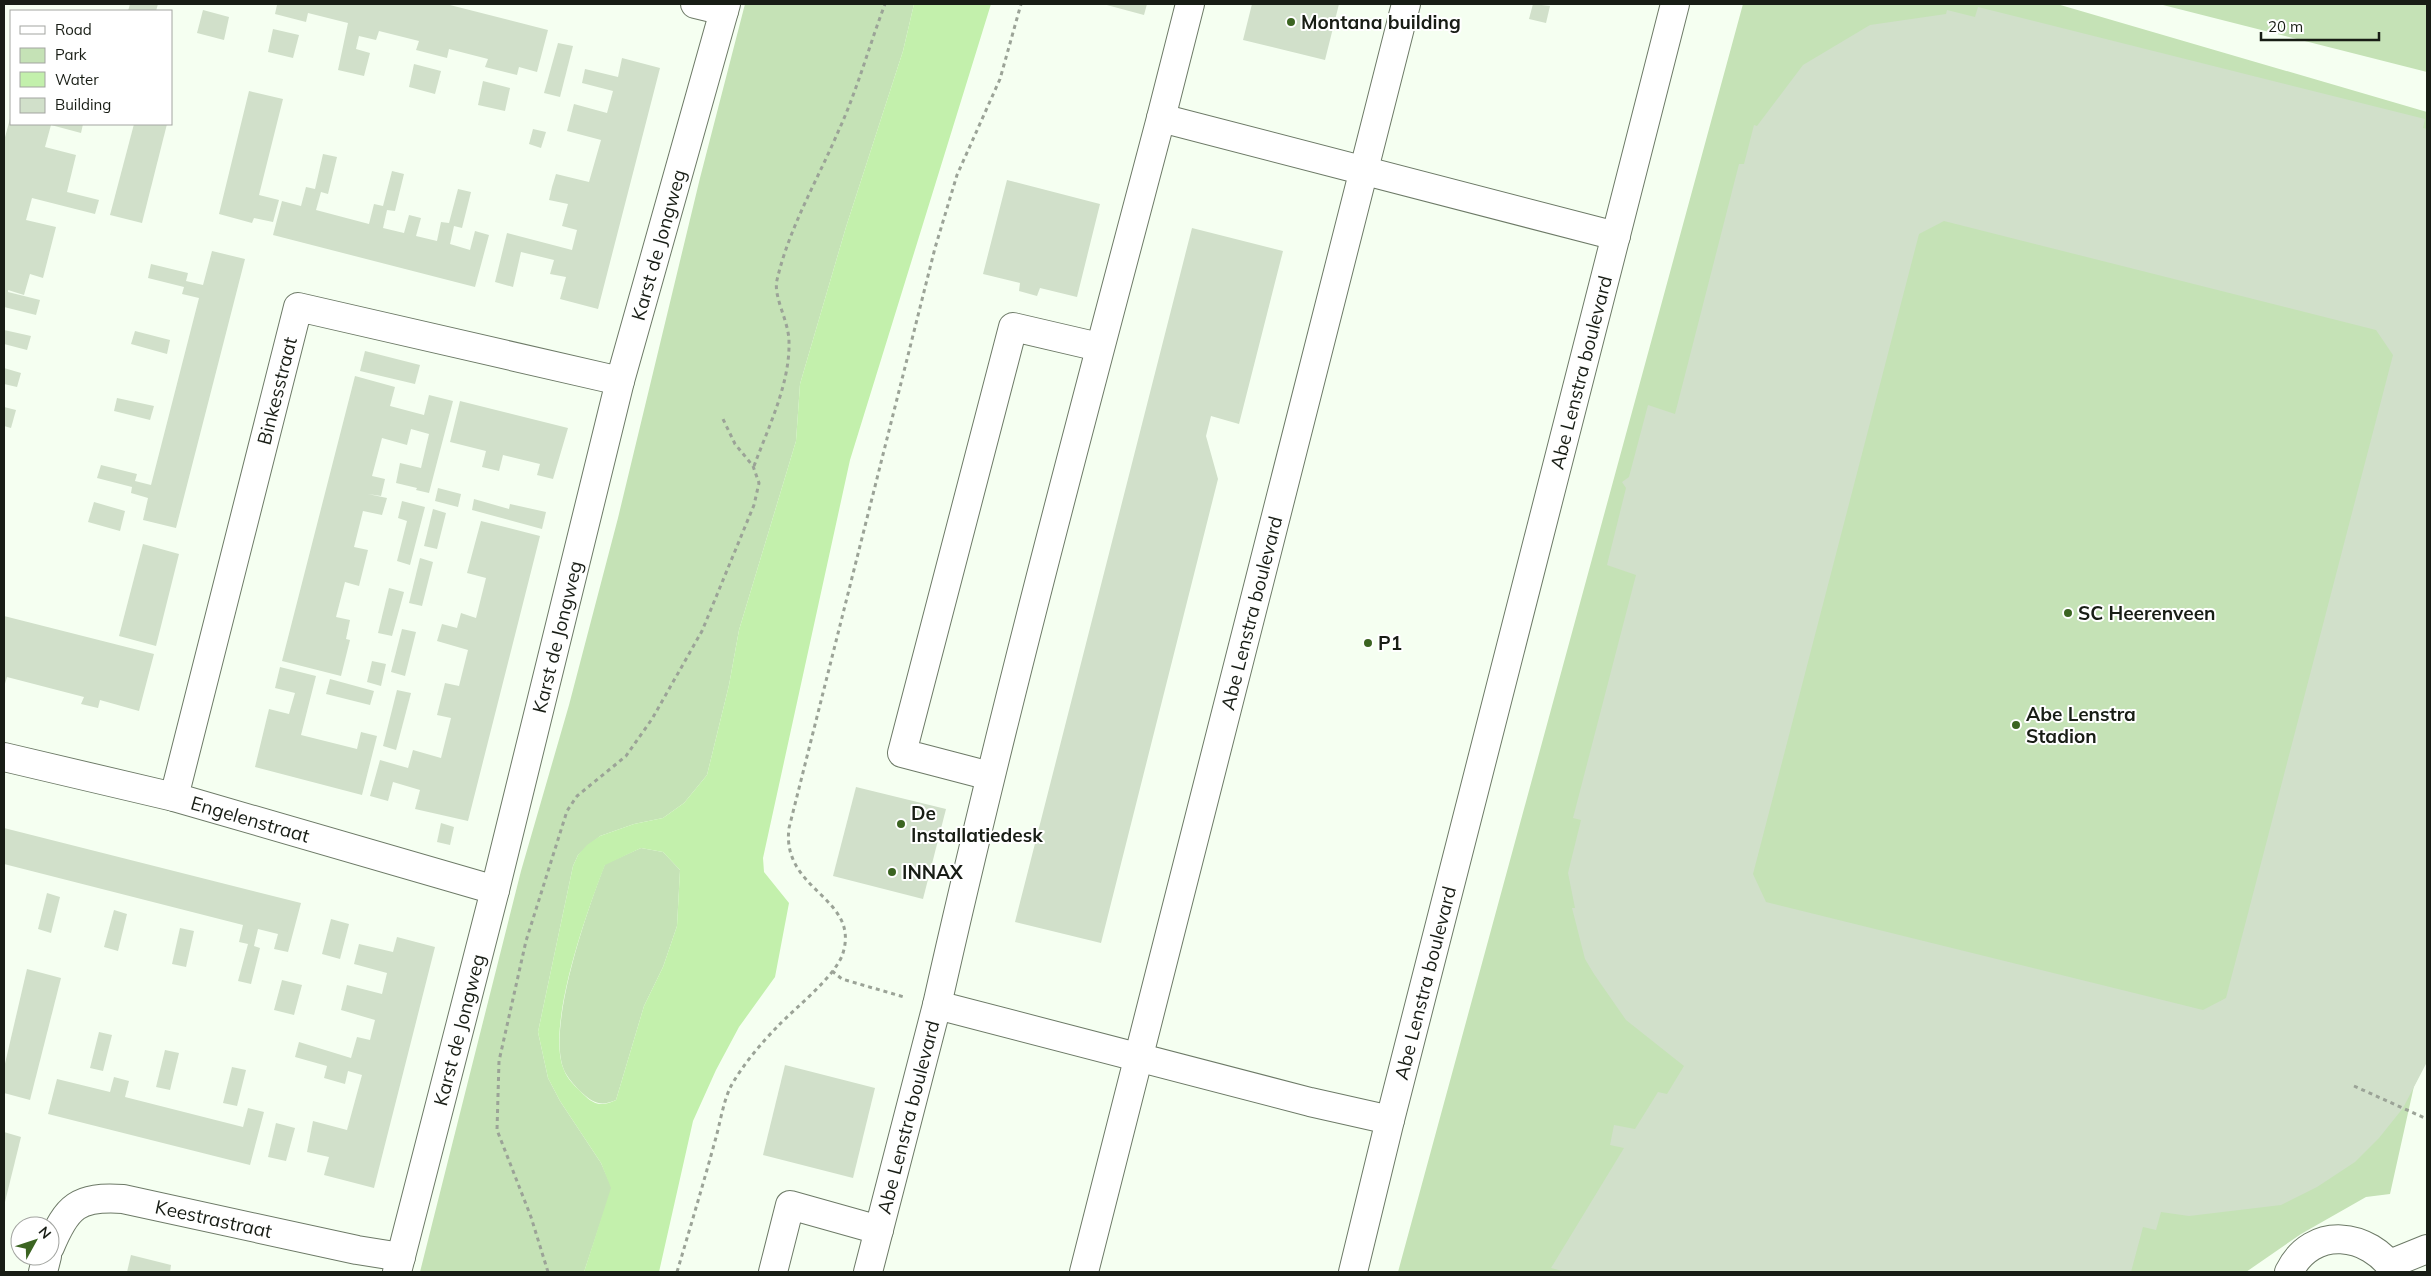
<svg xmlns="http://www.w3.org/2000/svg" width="2431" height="1276" viewBox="0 0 2431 1276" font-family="Mulish,sans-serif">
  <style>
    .green { fill: #c5e2b6 }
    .water { fill: #c3f0ac; fill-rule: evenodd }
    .building { fill: #d1e0ca; fill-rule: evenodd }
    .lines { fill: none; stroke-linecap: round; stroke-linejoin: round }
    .street-casing { stroke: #6d7a67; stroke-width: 30 }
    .path { stroke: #9ba397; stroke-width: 3; stroke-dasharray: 4 4; stroke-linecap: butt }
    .street { stroke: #fff; stroke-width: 28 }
    .poi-dot { fill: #3b6421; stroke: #fff; stroke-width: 2 }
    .labels { text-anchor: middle; stroke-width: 4; stroke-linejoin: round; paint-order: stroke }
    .poi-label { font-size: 19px; font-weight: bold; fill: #181d15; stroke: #fff; text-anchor: start }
    .street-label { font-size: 19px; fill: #181d15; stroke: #fff }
  </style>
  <rect width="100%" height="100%" fill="#f5fff1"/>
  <g class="green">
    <polygon points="745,4 914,4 903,51 846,227 800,384 796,441 739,630 729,685 707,775 684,803 663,818 634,824 600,836 578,855 573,866 538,1032 548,1078 560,1101 601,1163 612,1188 584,1272 420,1272 521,871 569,705 618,518 700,178"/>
    <polygon points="1743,4 2057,4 2427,112 2427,1060 2414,1086 2390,1194 2366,1197 2301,1234 2246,1272 1398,1272"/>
    <polygon points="2159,4 2427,4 2427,72"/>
    <path d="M641 848 663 852 680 870 677 926 663 967 644 1006 616 1100C600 1107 593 1103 580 1091 575 1086 567 1077 564 1070 546 1027 588 908 605 864Z"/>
  </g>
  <path class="water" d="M914 4H991L850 460 763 858 764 872 789 903 775 977 739 1027 716 1070 693 1121 659 1272H584L611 1188 601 1163 560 1101 548 1078 538 1032 573 866 578 855 587 845 600 836 634 824 663 818 684 803 707 775 729 685 739 630 796 441 800 384 846 227 903 51ZM641 848 663 852 680 870 677 926 663 967 644 1006 616 1100C602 1107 594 1105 583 1094 576 1087 567 1079 564 1070 545 1027 588 908 605 865Z"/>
  <g class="building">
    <polygon points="130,4 158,4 156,11 128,11"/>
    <polygon points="274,4 446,4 548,30 537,72 519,67 517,75 485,67 488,59 449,49 447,58 416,50 419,41 379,31 376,40 359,36 356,49 370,53 364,76 338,70 348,23 308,13 306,22 275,14 277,5"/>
    <polygon points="1103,4 1147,4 1144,15"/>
    <polygon points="1252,4 1339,4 1325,60 1243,40"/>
    <polygon points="1533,4 1550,6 1546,23 1529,19"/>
    <path d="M1978 7 2425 119 2423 128 2427 129V1062L2403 1108 2379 1138 2355 1162 2317 1187 2281 1205 2189 1216 2161 1212 2156 1230 2143 1227 2131 1272H1566L1551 1268 1624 1148 1610 1145 1614 1125 1635 1129 1658 1092 1667 1094 1684 1066 1626 1020 1594 974 1585 959 1572 908H1575L1568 873 1581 820 1573 818 1636 575 1607 565 1626 488 1622 482 1629 477 1648 405 1675 414 1739 164H1744L1754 125 1757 126 1803 65 1870 25 1946 14 1947 10 1975 17ZM1944 221 2376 330 2393 355 2226 998 2203 1010 1766 902 1753 874 1919 234Z"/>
    <polygon points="203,10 229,17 224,40 197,33"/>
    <polygon points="273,29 299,35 293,58 268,52"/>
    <polygon points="558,43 573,46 560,97 544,93"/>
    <polygon points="622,58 660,68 598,309 560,299 566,277 550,274 554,260 521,252 513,287 495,282 507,233 572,250 577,230 562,226 568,204 549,200 552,187 556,174 589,182 601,140 567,131 574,104 607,113 613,91 582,83 585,69 618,77"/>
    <polygon points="414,64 441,71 435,94 409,87"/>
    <polygon points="483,81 510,88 505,111 478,105"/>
    <polygon points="249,91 283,99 259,195 279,200 273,222 254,218 252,223 219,214"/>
    <polygon points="11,115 11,124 83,124 81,133 51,125 45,147 76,155 67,192 99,200 95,214 32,198 26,220 56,227 43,278 30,274 24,295 8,290 8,292 40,300 36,315 4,307 4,141"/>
    <polygon points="134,124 167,124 142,223 110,215"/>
    <polygon points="533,129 546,132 541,148 529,144"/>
    <polygon points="323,154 337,157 328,194 321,192 316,210 369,224 374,204 383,206 392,171 404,174 395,211 387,210 383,228 404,233 409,215 421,218 416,236 437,241 441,222 449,223 458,189 471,192 462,228 454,226 450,244 470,250 475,231 489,235 475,287 273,235 282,201 301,206 306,187 315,189"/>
    <polygon points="1007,180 1100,204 1077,297 1040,288 1037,296 1019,291 1020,283 983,274"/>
    <polygon points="1192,228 1283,251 1239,424 1211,416 1206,436 1218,479 1101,943 1015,922"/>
    <polygon points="212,251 245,259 176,528 143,520 148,498 131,493 132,487 97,478 101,465 137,474 135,481 151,485 199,298 182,294 184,287 148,278 151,264 188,273 186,281 203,285"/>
    <polygon points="4,330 31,336 27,350 4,344"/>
    <polygon points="135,331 170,340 167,354 131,344"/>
    <polygon points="365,351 420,365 415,384 360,371"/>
    <polygon points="4,368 21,373 17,387 4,384"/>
    <polygon points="355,376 395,387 390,406 424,415 429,395 453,401 429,493 416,490 417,488 396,483 400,463 421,468 429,434 411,429 407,445 382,438 372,476 385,479 381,496 368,494 387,498 382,515 363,511 354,547 368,550 359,586 345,582 336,617 350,620 346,639 350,640 341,676 282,661"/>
    <polygon points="117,398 154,406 150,420 114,411"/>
    <polygon points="460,401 568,428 553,479 537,475 540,464 503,455 499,471 482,467 486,451 450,442"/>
    <polygon points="4,407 16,410 11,428 4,426"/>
    <polygon points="438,488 461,494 458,507 435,501"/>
    <polygon points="474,499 509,509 510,504 546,512 542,529 472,510"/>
    <polygon points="402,501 425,507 410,565 397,561 407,521 398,518"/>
    <polygon points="94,502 125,511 120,531 88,522"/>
    <polygon points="433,509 446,513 437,549 424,546"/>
    <polygon points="481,521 540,536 468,821 415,809 420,790 393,782 388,801 370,796 380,760 408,768 413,750 441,758 451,718 437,715 445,683 459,686 468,650 437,641 442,624 457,628 461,613 476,618 486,578 467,573"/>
    <polygon points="143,544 179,554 156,646 119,636"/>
    <polygon points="420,558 433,562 422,606 409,603"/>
    <polygon points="389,588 404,592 392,636 378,633"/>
    <polygon points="4,616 154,654 139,711 100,700 98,708 81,704 84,697 7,677 4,687"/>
    <polygon points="402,629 416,632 405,676 391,672"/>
    <polygon points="372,661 386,664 381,686 367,682"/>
    <polygon points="280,667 316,676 301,735 357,749 361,732 377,736 362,795 255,767 269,709 289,714 295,693 275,688"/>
    <polygon points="330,679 374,691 370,705 326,694"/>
    <polygon points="397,690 411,693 396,750 383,746"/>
    <polygon points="856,787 946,809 923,899 833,876"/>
    <polygon points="441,823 454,827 450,845 437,842"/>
    <polygon points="4,828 301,903 288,952 274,949 278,934 258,929 254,946 260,948 251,984 238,981 248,944 239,942 243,925 4,864"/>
    <polygon points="47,893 60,897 51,933 38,929"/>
    <polygon points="114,910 127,914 118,951 104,947"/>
    <polygon points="331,919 349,924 340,959 322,954"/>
    <polygon points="180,928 194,931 186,967 172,964"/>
    <polygon points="397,937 435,947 374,1188 324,1175 329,1157 307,1152 313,1121 347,1130 362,1075 348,1071 345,1084 324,1078 327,1066 295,1057 299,1042 351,1058 357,1037 370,1040 375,1020 341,1010 347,985 382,994 387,973 354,964 359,944 393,952"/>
    <polygon points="27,969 61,978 30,1100 4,1093 4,1068"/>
    <polygon points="282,980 302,985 294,1015 274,1010"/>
    <polygon points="99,1032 112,1035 103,1071 90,1068"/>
    <polygon points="165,1050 179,1053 170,1090 156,1087"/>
    <polygon points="785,1065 875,1088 853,1178 763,1155"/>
    <polygon points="232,1067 246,1070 237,1106 223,1103"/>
    <polygon points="114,1077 129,1081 125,1097 243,1127 248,1108 264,1112 250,1165 48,1114 57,1079 110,1092"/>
    <polygon points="276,1123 295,1128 286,1161 268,1157"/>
    <polygon points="4,1132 21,1137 4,1206"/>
    <polygon points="131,1255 171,1265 170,1272 127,1272"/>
  </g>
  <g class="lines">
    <g class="street-casing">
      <g id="street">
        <polyline points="695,4 724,11"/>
        <polyline points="1190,4 1161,118 1616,236"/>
        <path d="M1161 118C1083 413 1004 707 937 1005L1310 1102 1390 1120"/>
        <path id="s1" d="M4 757 174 797 495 890"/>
        <polyline points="990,776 902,753 1013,327 1099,347"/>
        <path id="s2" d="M174 797 298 307 620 381"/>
        <path id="s3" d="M50 1247C67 1206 78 1196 123 1199L357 1250 401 1257"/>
        <polyline points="2390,1264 2427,1249"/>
        <polyline points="43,1272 47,1256"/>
        <path id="s4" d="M397 1272 495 890 620 381 726 4"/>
        <polyline points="773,1272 790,1205 879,1230"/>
        <path id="s5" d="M868 1272 937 1005"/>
        <path id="s6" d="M1084 1272 1406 4"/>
        <path id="s7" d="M1353 1272 1390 1120 1675 4"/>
        <path d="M2289 1272C2312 1225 2369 1232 2395 1272"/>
      </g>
    </g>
    <g class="path">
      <path d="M754 466C768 428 790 384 789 342 789 321 773 297 777 280 789 228 817 181 838 132 857 91 869 46 885 4"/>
      <polyline points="832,971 842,979 904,997"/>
      <polyline points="2354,1086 2427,1119"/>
      <polyline points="548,1272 531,1217 497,1130 499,1061 526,941 567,811 577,796 626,756 652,719 702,631 754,505 759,483 753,466 735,444 722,417"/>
      <path d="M677 1272C690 1228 703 1185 715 1141 720 1124 723 1102 731 1086 742 1066 762 1042 778 1026 795 1008 836 976 843 953 860 897 781 891 789 828L935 248 957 175 1000 79 1021 4"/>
    </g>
    <use href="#street" class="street"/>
  </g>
  <g class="poi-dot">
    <circle cx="1291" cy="22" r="5"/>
    <circle cx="2068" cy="613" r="5"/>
    <circle cx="1368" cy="643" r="5"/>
    <circle cx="2016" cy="725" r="5"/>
    <circle cx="901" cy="824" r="5"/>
    <circle cx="892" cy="872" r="5"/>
  </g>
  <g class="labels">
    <g class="poi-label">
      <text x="1301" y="29">Montana building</text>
      <text x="2078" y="620">SC Heerenveen</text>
      <text x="1378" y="650">P1</text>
      <text x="2026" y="721">Abe Lenstra<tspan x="2026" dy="22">Stadion</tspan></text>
      <text x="911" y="820">De<tspan x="911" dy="22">Installatiedesk</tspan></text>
      <text x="902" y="879">INNAX</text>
    </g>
    <g class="street-label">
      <text dy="7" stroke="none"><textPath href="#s4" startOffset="1060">Karst de Jongweg</textPath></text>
      <text dy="7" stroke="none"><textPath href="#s7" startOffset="928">Abe Lenstra boulevard</textPath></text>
      <text dy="7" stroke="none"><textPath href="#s2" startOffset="419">Binkesstraat</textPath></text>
      <text dy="7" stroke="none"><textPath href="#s6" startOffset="680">Abe Lenstra boulevard</textPath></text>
      <text dy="7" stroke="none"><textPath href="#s4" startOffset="655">Karst de Jongweg</textPath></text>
      <text dy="7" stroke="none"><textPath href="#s1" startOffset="254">Engelenstraat</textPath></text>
      <text dy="7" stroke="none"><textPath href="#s7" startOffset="298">Abe Lenstra boulevard</textPath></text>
      <text dy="7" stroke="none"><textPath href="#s4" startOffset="250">Karst de Jongweg</textPath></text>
      <text dy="7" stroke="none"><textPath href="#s5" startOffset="160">Abe Lenstra boulevard</textPath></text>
      <text dy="7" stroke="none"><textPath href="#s3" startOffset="190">Keestrastraat</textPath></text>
    </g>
  </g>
  <rect width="2431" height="1276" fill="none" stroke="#181d15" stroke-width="10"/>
  <rect x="10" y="10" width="162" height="115" fill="#ffffff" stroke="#a3a5a1"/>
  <rect x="20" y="26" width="25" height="8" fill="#ffffff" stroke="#a3a5a1"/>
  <text x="55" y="35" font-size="15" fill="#181d15">Road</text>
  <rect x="20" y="48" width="25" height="15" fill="#c5e2b6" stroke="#a3a5a1"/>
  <text x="55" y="60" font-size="15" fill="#181d15">Park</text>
  <rect x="20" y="72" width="25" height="15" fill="#c3f0ac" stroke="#a3a5a1"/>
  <text x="55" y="85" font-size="15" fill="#181d15">Water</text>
  <rect x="20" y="98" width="25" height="15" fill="#d1e0ca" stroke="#a3a5a1"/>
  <text x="55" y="110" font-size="15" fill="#181d15">Building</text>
  <g transform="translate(35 1241) rotate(50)"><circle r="24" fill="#ffffff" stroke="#a3a5a1"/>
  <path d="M0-4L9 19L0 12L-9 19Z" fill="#3b6421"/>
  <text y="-8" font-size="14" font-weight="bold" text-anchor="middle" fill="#181d15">N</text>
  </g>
  <path d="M2261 32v8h118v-8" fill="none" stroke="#181d15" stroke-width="2.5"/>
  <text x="2268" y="32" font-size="15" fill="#181d15" stroke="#ffffff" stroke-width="4" paint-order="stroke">20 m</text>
</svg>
